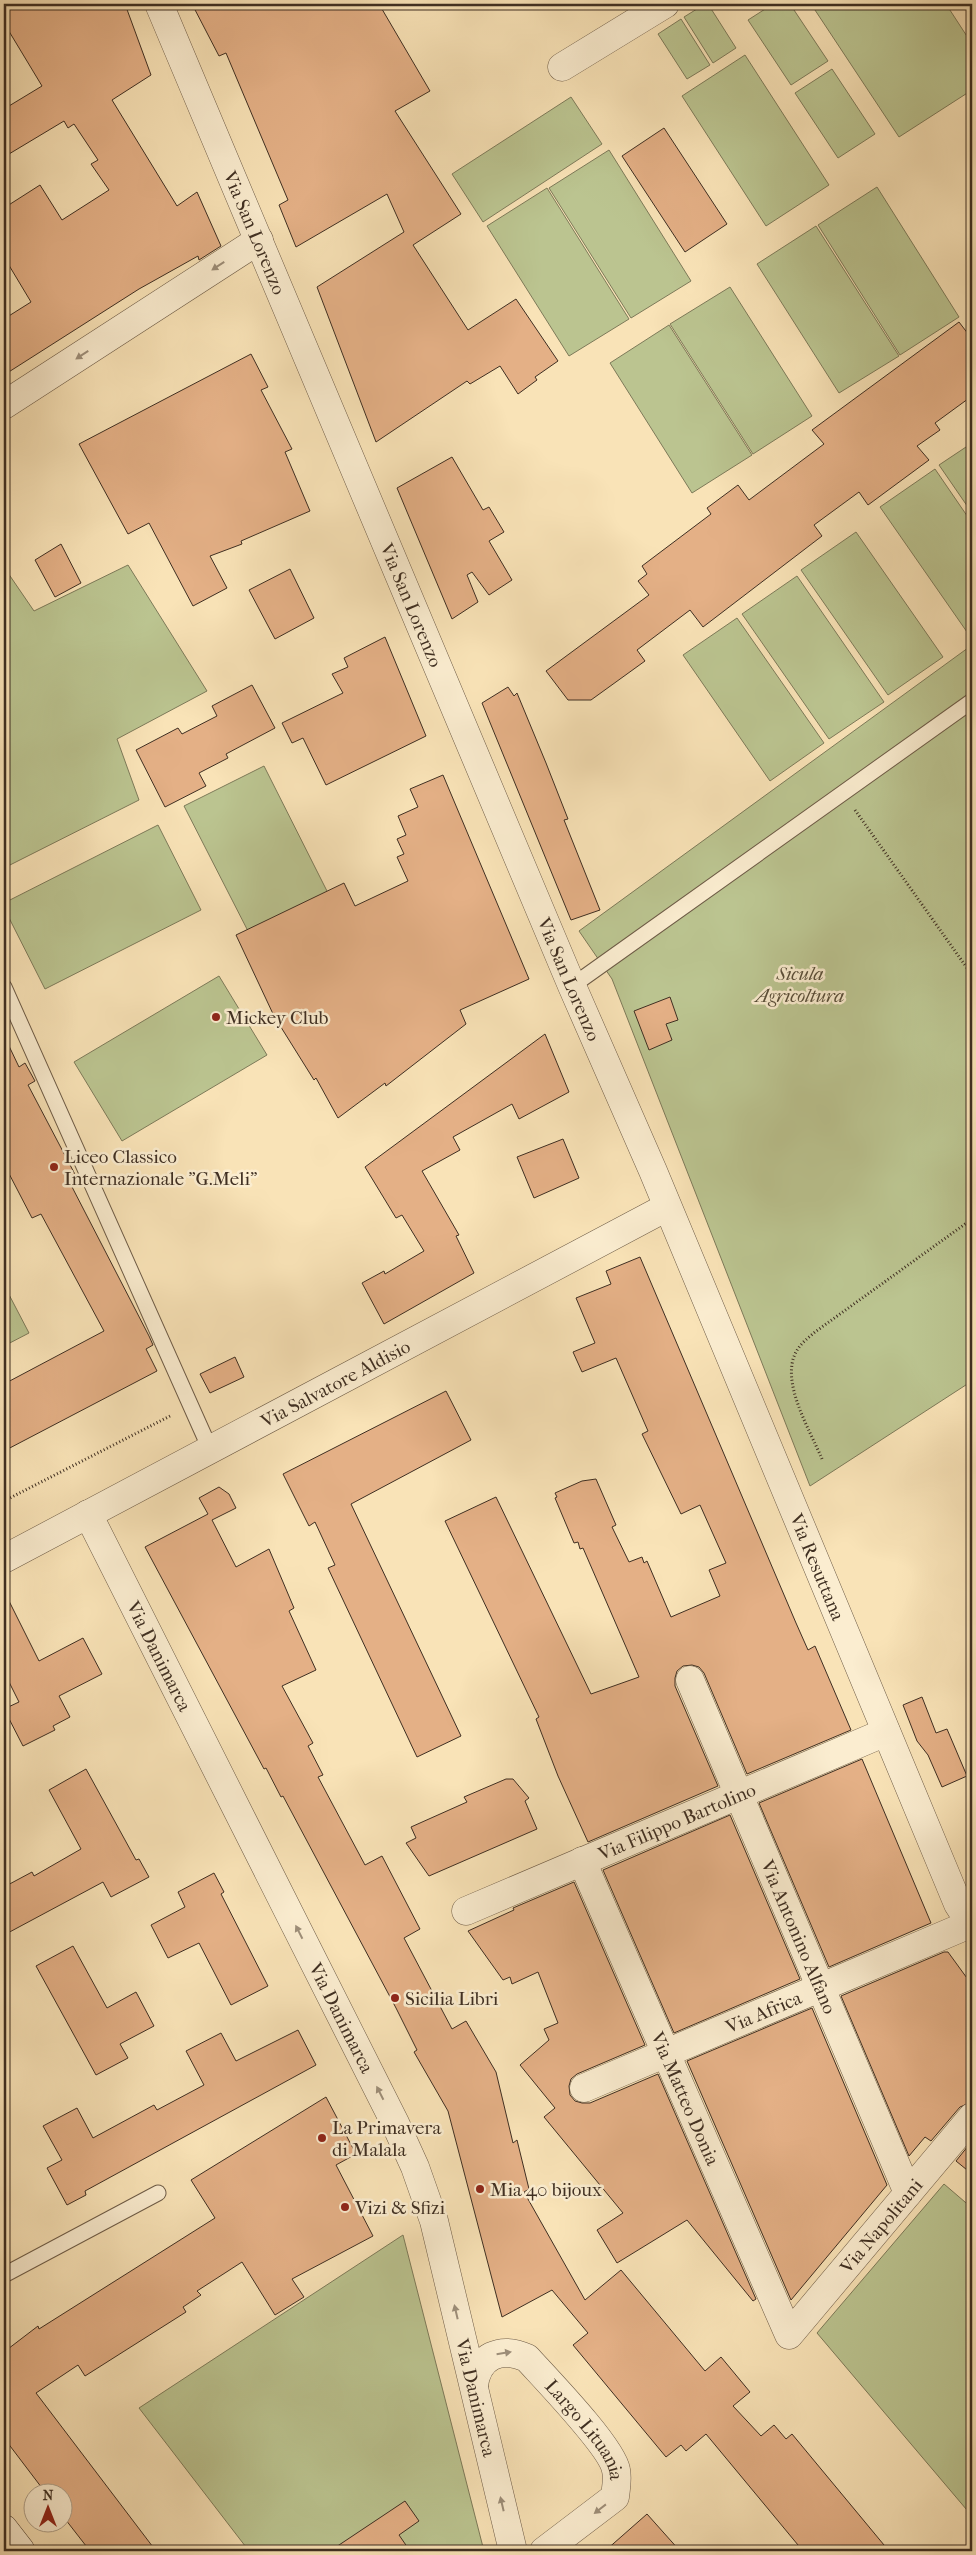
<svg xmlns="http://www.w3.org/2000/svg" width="976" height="2555" viewBox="0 0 976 2555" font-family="'IM FELL French Canon',serif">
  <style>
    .green { fill: #bbc490; stroke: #7d7a59 }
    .building { fill: #e4b086; stroke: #3f2f22 }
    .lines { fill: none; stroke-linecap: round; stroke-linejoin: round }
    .lane-casing { stroke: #6e5c47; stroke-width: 17 }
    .street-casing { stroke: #6e5c47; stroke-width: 29 }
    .secondary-casing { stroke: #3f2f22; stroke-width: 29 }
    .path { stroke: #3f2f22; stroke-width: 3; stroke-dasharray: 1 2.5; stroke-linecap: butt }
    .lane { stroke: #fbedd0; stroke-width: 15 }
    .street { stroke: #fbedd0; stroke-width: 28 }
    .secondary { stroke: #fbedd0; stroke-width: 28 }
    .oneway { fill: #9d8e79 }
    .poi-dot { fill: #8f2418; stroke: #fbedd0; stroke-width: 2 }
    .labels { text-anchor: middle; stroke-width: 5; stroke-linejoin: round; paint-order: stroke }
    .street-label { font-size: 19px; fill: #3f2f22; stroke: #fbedd0 }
    .park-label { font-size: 19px; font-style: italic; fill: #584d38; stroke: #fbedd0 }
    .poi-label { font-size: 19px; fill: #3f2f22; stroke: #fbedd0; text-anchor: start }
  </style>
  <rect width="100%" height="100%" fill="#f9e3b7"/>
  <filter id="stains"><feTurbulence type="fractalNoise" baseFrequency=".004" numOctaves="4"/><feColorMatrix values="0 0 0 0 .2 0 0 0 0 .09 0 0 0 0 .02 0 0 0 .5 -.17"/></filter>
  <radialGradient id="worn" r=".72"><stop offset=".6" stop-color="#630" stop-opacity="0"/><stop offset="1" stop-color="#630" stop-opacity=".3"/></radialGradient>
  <g class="green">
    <polygon points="705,4 708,4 736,48 713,63 684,17"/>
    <polygon points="773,4 790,4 828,61 791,85 748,20"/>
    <polygon points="811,4 946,4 972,44 972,90 899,137"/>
    <polygon points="681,19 710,65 687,79 658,34"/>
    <polygon points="745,55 829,185 766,226 682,96"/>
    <polygon points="832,69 875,134 838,158 795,93"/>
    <polygon points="571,97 602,144 483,222 452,174"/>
    <polygon points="609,150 691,281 631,318 549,188"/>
    <polygon points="877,187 959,317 900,355 818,225"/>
    <polygon points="547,188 629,319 569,356 487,226"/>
    <polygon points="816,226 899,356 839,393 757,264"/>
    <polygon points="730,287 812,416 753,454 670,324"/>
    <polygon points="669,325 752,455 692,493 610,363"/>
    <polygon points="972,443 972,513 939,465"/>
    <polygon points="935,469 972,523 972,628 967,632 880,507"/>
    <polygon points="856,532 943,657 888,695 801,570"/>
    <polygon points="128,565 207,691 117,739 139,800 4,868 4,575 8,573 34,611"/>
    <polygon points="797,576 884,702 829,739 742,614"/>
    <polygon points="737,618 824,743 770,781 683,655"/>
    <polygon points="972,645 972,1381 810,1486 612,979 579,931"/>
    <polygon points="264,766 329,895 250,935 184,806"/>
    <polygon points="158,825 201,910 45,989 4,908 4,903"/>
    <polygon points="219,976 267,1055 122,1141 74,1062"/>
    <polygon points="4,1285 29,1333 4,1346"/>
    <polygon points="944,2184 972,2208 972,2516 817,2333"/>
    <polygon points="403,2235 484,2551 249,2551 139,2408"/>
  </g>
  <g class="building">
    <polygon points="4,4 125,4 151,75 112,100 177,206 197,192 221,246 199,260 198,256 139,289 4,375 4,319 31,302 4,257 4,208 40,185 62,220 109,190 91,164 98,160 74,124 68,128 64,121 4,157 4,109 42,86 4,23"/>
    <polygon points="192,4 379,4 430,91 395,111 461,214 413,245 468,330 516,299 558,361 535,377 537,380 518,394 500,366 470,384 467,381 376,442 317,287 404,232 387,194 296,247 279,205 288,200 226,53 219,56"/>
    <polygon points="664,128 727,224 685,252 622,156"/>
    <polygon points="959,322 972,339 972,396 935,423 940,430 917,446 929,460 868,505 859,492 814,525 822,536 703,627 690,610 637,650 645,661 591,700 568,700 546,671 649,595 638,581 647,574 642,566 711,514 707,508 738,485 749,500 824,444 812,430"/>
    <polygon points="251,354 268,387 261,390 292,449 285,452 310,511 241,541 242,544 210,556 227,588 193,606 149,523 128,534 79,444"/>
    <polygon points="452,457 483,510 489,507 504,532 489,541 512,580 489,595 472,572 467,575 478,602 452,619 397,488"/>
    <polygon points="61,544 81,583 55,597 35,560"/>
    <polygon points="290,569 314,618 275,639 249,590"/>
    <polygon points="385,637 426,736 326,785 303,738 292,743 282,723 343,693 332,674 348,667 344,658"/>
    <polygon points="252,685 275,728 226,754 228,758 199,773 206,786 165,807 136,750 178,728 182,734 217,716 212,706"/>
    <polygon points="508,687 514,696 517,693 546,763 568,819 564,820 600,910 571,920 482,703"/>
    <polygon points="443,775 529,979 460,1010 466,1024 386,1086 385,1083 338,1118 316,1078 314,1080 274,1016 236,935 344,883 355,906 408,881 397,857 404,854 397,839 406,835 398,816 418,807 410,789"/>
    <polygon points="670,997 678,1020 666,1024 672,1040 649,1050 634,1011"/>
    <polygon points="545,1034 569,1092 519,1119 512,1104 453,1137 460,1150 422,1171 459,1235 456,1236 474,1273 384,1324 362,1283 384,1271 385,1274 424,1251 402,1215 396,1218 365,1167"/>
    <polygon points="4,1045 8,1053 9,1046 19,1067 25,1063 35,1081 28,1085 79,1182 71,1185 149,1336 153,1345 146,1349 157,1371 4,1451 4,1384 104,1331 41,1214 32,1218 4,1164"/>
    <polygon points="563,1139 579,1178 534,1198 517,1157"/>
    <polygon points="640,1257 796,1623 808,1650 815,1646 851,1730 747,1774 704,1673 699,1667 692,1665 683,1666 677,1671 675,1678 675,1686 718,1786 588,1842 558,1776 536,1719 539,1717 445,1521 496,1497 591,1694 639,1677 583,1548 580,1549 578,1542 574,1543 555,1498 557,1497 555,1493 582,1481 596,1479 616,1525 612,1527 629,1562 642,1557 644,1563 647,1561 671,1617 720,1596 709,1570 726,1563 700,1505 681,1514 642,1434 648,1431 616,1358 582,1372 573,1352 595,1343 576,1298 611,1284 606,1271"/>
    <polygon points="235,1357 244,1377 210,1393 200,1374"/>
    <polygon points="446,1391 471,1440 351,1504 461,1736 417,1757 328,1568 335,1565 315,1522 309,1526 283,1474"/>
    <polygon points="219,1487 229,1494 236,1508 212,1520 236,1567 269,1549 294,1608 289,1611 316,1670 282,1686 313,1743 308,1746 323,1775 318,1777 365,1865 382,1856 420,1929 404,1938 452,2029 466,2021 496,2072 513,2143 517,2140 529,2189 524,2192 585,2300 621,2270 705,2371 721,2357 750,2392 733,2406 761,2436 774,2425 786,2439 792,2434 889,2551 803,2551 706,2434 686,2451 681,2445 666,2457 573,2345 588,2333 552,2290 502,2317 448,2111 414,2052 417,2050 396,2008 283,1796 281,1797 266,1768 264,1769 145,1547 208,1514 199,1498"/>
    <polygon points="4,1591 39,1661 83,1638 102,1674 59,1696 70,1717 53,1726 55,1730 23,1746 4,1709 19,1702 4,1672"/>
    <polygon points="922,1697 936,1733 947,1729 967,1776 942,1787 928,1755 917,1741 903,1705"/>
    <polygon points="862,1759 931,1923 829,1967 759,1803"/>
    <polygon points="86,1769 136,1860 139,1859 149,1877 111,1897 103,1882 4,1935 4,1887 32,1872 34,1876 81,1849 49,1790"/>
    <polygon points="506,1779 513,1779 529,1798 525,1801 537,1829 429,1876 406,1843 416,1838 411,1827 467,1802 464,1797"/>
    <polygon points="730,1815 800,1979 674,2033 603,1870"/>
    <polygon points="214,1873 224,1892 221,1894 268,1986 231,2005 199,1943 168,1958 151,1925 185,1907 178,1892"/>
    <polygon points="574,1882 645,2045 577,2074 571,2079 569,2086 570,2095 575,2101 582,2103 590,2103 658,2074 756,2299 753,2301 687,2220 617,2263 597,2230 623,2213 544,2117 555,2108 520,2065 549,2040 544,2029 558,2023 538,1972 512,1984 510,1977 503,1980 468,1931 514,1910 513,1908"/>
    <polygon points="73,1946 107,2008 136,1992 154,2026 120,2044 128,2058 96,2075 36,1966"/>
    <polygon points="944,1952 948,1952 972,1985 972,2102 960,2107 931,2141 925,2137 909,2156 841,1996"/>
    <polygon points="812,2008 887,2185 791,2300 687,2061"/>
    <polygon points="298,2030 316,2065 85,2191 86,2195 67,2205 47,2168 62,2160 43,2126 77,2108 93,2138 154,2105 157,2110 204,2085 186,2051 221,2033 236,2061"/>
    <polygon points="326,2097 356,2154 336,2165 373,2236 292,2279 304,2297 275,2315 242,2262 197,2291 201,2295 183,2307 186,2312 85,2376 78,2365 36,2393 156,2551 90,2551 62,2515 62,2492 45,2492 4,2438 4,2352 38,2326 39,2329 215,2218 191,2180"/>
    <polygon points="972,2141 972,2174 956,2161"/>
    <polygon points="405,2501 419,2521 399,2535 410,2551 330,2551"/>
    <polygon points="647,2514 680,2551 605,2551"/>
  </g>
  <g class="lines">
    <g class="lane-casing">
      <g id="lane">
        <polyline points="572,986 972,701"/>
        <polyline points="4,987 210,1449"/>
        <polyline points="4,2275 158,2193"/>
      </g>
    </g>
    <g class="street-casing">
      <g id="street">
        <path id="s1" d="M159 4 572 986 653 1171 958 1904 972 1926"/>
        <polyline points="562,67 665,4"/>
        <polyline points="4,405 259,240"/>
        <path id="s2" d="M88 1514 395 2123 415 2167 434 2221 513 2551"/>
        <path id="s3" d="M4 1559 667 1207"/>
        <path id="s4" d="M690 1680 908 2193"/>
        <path id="s5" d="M582 1861 789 2335 972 2117"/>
        <path id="s6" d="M466 1911 886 1732"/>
        <path id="s7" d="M584 2088 970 1924"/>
        <path id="s8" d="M474 2385C478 2356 500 2346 527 2358 545 2378 612 2447 616 2470 618 2479 616 2488 615 2497L544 2551"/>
      </g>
    </g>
    <g class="secondary-casing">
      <polyline id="secondary" points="4,2529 21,2551"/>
    </g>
    <g class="path">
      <polyline points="855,810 972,975"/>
      <path d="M822 1459C810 1430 780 1382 796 1352 800 1344 808 1338 815 1332L972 1219"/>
      <polyline points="4,1501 172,1415"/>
      <polyline points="4,1501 8,1510"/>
    </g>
    <use href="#lane" class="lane"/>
    <use href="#street" class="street"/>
    <use href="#secondary" class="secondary"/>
  </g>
  <defs><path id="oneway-solid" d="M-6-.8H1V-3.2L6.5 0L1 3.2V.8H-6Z" transform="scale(1.25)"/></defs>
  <g class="oneway">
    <use href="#oneway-solid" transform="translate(218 266) rotate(147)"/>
    <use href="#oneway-solid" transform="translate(82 355) rotate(147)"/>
    <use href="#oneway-solid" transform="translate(299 1932) rotate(-117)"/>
    <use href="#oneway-solid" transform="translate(380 2093) rotate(-117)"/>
    <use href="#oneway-solid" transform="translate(456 2312) rotate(-103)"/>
    <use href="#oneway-solid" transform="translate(504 2353) rotate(-9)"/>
    <use href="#oneway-solid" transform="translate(502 2504) rotate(-103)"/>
    <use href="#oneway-solid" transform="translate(600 2509) rotate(142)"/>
  </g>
  <g class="poi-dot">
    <circle cx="216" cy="1017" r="5"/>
    <circle cx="54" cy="1167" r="5"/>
    <circle cx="395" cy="1998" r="5"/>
    <circle cx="322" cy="2138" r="5"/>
    <circle cx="480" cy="2189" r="5"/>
    <circle cx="345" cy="2207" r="5"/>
  </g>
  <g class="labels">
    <g class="street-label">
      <text dy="7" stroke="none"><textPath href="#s1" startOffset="248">Via San Lorenzo</textPath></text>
      <text dy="7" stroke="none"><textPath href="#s1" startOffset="652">Via San Lorenzo</textPath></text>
      <text dy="7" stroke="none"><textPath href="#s1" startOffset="1058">Via San Lorenzo</textPath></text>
      <text dy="7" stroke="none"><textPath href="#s3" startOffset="375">Via Salvatore Aldisio</textPath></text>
      <text dy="7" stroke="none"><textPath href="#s1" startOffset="1696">Via Resuttana</textPath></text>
      <text dy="7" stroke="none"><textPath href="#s2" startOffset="159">Via Danimarca</textPath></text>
      <text dy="7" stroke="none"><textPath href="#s6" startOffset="229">Via Filippo Bartolino</textPath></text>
      <text dy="7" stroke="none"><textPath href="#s4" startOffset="279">Via Antonino Alfano</textPath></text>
      <text dy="7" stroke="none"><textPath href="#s7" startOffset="195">Via Africa</textPath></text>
      <text dy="7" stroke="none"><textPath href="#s2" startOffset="564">Via Danimarca</textPath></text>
      <text dy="7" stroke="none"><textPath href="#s5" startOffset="259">Via Matteo Donia</textPath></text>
      <text dy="7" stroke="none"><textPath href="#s5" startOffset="660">Via Napolitani</textPath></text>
      <text dy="7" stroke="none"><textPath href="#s2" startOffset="969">Via Danimarca</textPath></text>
      <text dy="7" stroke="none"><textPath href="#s8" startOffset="165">Largo Lituania</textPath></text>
    </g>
    <g class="park-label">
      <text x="800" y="980">Sicula<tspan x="800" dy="22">Agricoltura</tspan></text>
    </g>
    <g class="poi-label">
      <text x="226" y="1024">Mickey Club</text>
      <text x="64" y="1163">Liceo Classico<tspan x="64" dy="22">Internazionale "G.Meli"</tspan></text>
      <text x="405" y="2005">Sicilia Libri</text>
      <text x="332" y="2134">La Primavera<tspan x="332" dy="22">di Malala</tspan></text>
      <text x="490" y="2196">Mia 40 bijoux</text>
      <text x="355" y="2214">Vizi &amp; Sfizi</text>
    </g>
  </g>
  <rect width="976" height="2555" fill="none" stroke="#f9e3b7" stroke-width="20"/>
  <rect x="5" y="5" width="966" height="2545" fill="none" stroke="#3f2f22" stroke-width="2.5"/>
  <rect x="10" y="10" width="956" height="2535" fill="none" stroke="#3f2f22"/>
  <g transform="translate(48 2508)"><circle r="24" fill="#fbedd0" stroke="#b0a18a"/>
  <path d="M0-4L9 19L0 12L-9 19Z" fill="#8f2418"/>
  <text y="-8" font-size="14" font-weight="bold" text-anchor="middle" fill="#3f2f22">N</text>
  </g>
  <rect width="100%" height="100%" filter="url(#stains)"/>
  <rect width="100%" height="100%" fill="url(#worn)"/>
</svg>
